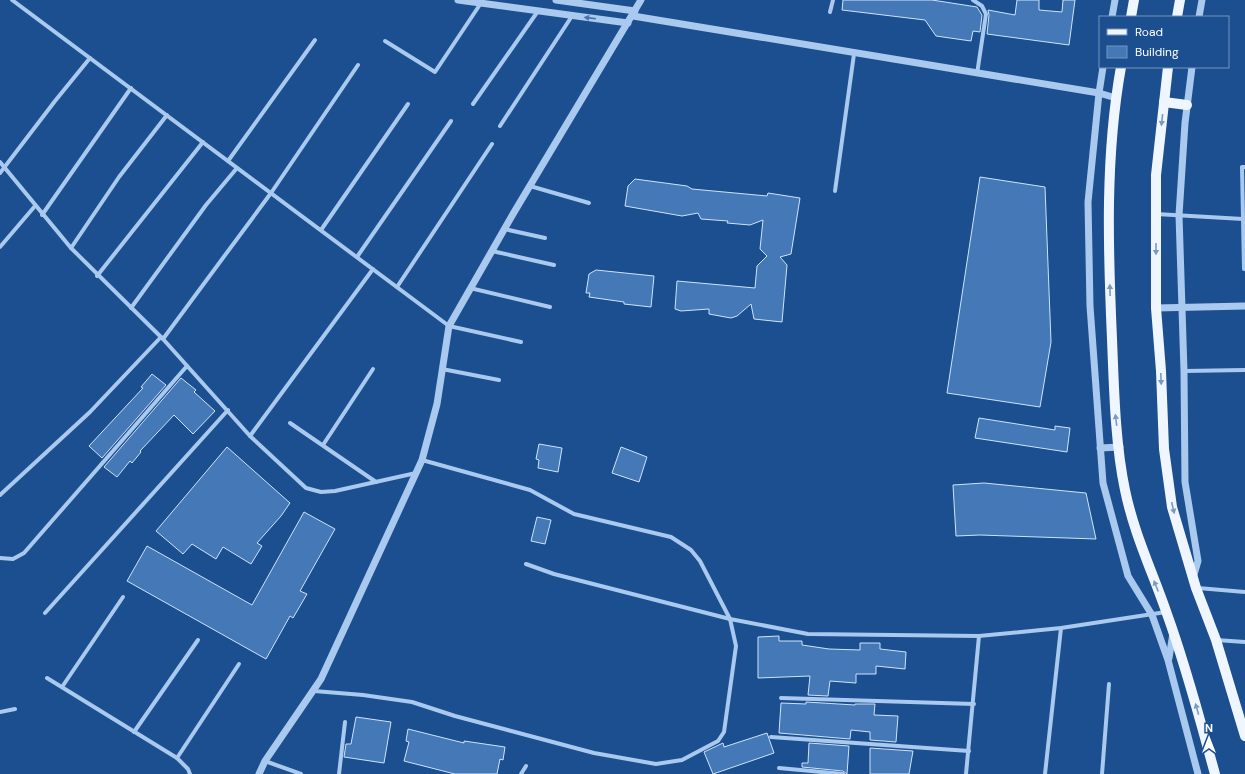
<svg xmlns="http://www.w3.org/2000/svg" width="1245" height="774" viewBox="0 0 1245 774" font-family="'DM Sans',sans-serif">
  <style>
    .building { fill: #4478b7; stroke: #cfe3fa }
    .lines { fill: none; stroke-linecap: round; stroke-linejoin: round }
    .minor { stroke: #a9c9ee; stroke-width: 4 }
    .tertiary { stroke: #a9c9ee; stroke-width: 7 }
    .primary { stroke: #f0f6ff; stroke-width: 10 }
    .oneway { fill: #4674ac }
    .oneway2 { fill: #7b9ac1 }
  </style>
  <rect width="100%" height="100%" fill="#1b4f8f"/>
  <g class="building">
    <polygon points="843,0 932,0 977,7 982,15 980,32 973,31 971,41 936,36 925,20 842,10"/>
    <polygon points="1017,0 1039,0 1039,10 1062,12 1063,0 1075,0 1069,45 987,34 989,15 988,10 1015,15"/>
    <polygon points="980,177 1045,187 1051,342 1040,407 947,393"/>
    <polygon points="635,179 687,186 692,189 767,196 768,193 800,198 791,254 780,257 787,265 782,322 754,319 751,304 737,316 731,318 709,314 709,309 681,311 675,309 677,281 755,288 757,266 767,256 760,249 763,220 750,225 727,223 728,221 701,219 698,213 682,216 625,206 628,186"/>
    <polygon points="596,270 654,276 651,307 624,304 624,302 589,297 590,293 586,293 589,274"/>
    <polygon points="152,374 166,385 102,458 89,446 143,388 141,387"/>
    <polygon points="181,378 196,390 194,392 215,411 193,434 174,415 140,451 141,452 132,463 130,461 117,477 104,467"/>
    <polygon points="979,418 1055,430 1055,426 1070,428 1067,452 975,438"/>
    <polygon points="539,444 562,448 558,472 538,468 539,460 536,459"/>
    <polygon points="227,447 290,503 281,516 257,543 262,546 251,564 223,547 216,559 192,544 183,554 156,531"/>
    <polygon points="621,447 647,457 639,482 612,473"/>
    <polygon points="984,483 1086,493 1096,539 980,535 956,536 953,485"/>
    <polygon points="304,512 335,529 300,591 307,594 293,618 290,616 266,659 127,581 147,546 252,605"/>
    <polygon points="537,517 551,520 545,544 531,541"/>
    <polygon points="779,636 779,641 802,641 802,645 829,649 860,650 860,643 880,643 880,649 906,652 905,669 876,666 876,674 856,674 856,683 830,681 828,696 808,695 810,676 758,678 758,637"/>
    <polygon points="806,702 855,705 855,704 875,704 874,715 898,716 896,742 870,740 870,732 851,730 850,739 779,733 781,703 806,704"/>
    <polygon points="356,717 391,722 384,763 344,757 346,744 351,744"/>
    <polygon points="408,729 464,743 464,741 505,747 503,760 500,759 497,774 455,774 404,761 409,742 406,741"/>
    <polygon points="767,733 774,753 713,774 704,752 723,743 724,747"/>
    <polygon points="809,743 849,746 847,774 843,771 802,767 802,763 808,763"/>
    <polygon points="870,748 913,751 909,774 870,774"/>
  </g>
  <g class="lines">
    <g class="minor">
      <polyline points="12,0 449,326 521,342"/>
      <polyline points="973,0 982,6 986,14 977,74"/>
      <polyline points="830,12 833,0"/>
      <polyline points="385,41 435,72 481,3"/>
      <polyline points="473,104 538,11"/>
      <polyline points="500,126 572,16"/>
      <polyline points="228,161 315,40"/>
      <polyline points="0,162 71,248 163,339 250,436 306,488 321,492 335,491 416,473"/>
      <polyline points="0,173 55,101 90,58"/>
      <polyline points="530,186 589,203"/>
      <polyline points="835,191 854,54"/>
      <polyline points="1156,214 1243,219"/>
      <polyline points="42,215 131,88"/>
      <polyline points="504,229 545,238"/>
      <polyline points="321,230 408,104"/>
      <polyline points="0,247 35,206"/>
      <polyline points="71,248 119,177 167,115"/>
      <polyline points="492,251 554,265"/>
      <polyline points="357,257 451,121"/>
      <polyline points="1244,269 1242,167 1245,167"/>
      <polyline points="97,276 203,142"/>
      <polyline points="397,287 492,144"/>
      <polyline points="470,288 550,307"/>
      <polyline points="131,308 206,205 237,168"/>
      <polyline points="163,339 271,193 358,65"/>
      <polyline points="442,369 499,380"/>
      <polyline points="1184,371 1245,370"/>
      <polyline points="290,423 376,482"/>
      <polyline points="250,436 373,269"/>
      <polyline points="323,445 373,369"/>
      <polyline points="0,495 90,412 161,337"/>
      <polyline points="0,558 13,559 24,553 187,366"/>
      <polyline points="526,564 554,574 730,619 808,634 979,636 1061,628 1166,612"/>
      <polyline points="1198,588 1245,592"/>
      <polyline points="45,613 228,410"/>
      <polyline points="1216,640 1245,642"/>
      <polyline points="47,678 177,758 188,769 190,774"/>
      <polyline points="62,687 123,597"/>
      <polyline points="314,691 363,695 412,702 455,716 594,753 656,764 682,760 718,741 724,732 736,646 730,619 700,561 691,550 671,537 574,514 530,490 422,460"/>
      <polyline points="781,698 974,704"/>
      <polyline points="0,712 15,709"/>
      <polyline points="134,732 198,640"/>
      <polyline points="771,737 969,751"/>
      <polyline points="177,758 239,664"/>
      <polyline points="265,761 301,774"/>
      <polyline points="779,768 843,774"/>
      <polyline points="339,774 345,722"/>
      <polyline points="521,774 526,766"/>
      <polyline points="966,774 979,636"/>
      <polyline points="1045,774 1061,628"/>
      <polyline points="1102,774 1109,684"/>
    </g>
    <g class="tertiary">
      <polyline points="458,0 628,23"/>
      <polyline points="556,0 635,11"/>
      <polyline points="633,16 1099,93 1116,98"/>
      <polyline points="1112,17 1115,0"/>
      <polyline points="1199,17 1202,0"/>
      <polyline points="1103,67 1099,93 1088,202 1090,306 1103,483 1128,576 1152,615 1168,660 1198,774"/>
      <polyline points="1192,67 1185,123 1179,215 1184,371 1185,482 1198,561 1193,578"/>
      <polyline points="1156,308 1245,306"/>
      <polyline points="1100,448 1120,447"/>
      <polyline points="1169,658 1173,633"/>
      <polyline points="259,774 265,761 321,679 422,460 437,404 449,326 513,214 641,0"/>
    </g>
    <g class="primary">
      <polyline points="1131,17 1134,0"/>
      <polyline points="1177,17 1180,0"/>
      <path d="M1121 67C1105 156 1108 248 1112 339 1114 387 1115 443 1125 490 1134 534 1153 573 1167 614 1186 666 1200 720 1215 774"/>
      <polyline points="1168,67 1156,175 1156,308 1161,371 1164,449 1172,507 1196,588 1216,640 1245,736"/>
      <polyline points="1164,102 1187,105"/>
    </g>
  </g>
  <defs><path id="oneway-solid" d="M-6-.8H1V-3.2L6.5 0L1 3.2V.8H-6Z"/></defs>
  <use class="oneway" href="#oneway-solid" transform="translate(590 18) rotate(-173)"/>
  <g class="oneway2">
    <use href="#oneway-solid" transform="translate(1162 120) rotate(96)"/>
    <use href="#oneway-solid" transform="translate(1156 249) rotate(90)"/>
    <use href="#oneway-solid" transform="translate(1110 290) rotate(-91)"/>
    <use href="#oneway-solid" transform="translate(1161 379) rotate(88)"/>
    <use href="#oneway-solid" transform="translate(1116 420) rotate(-97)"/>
    <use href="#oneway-solid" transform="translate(1173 508) rotate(77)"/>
    <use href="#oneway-solid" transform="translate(1156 586) rotate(-112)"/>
    <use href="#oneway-solid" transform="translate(1197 709) rotate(-106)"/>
  </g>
  <rect x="1099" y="16" width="130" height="52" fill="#1b4f8f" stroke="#7695bc"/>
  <rect x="1107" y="29" width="20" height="6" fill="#f0f6ff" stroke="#7695bc"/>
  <text x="1135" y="36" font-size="12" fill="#ffffff">Road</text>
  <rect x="1107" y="46" width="20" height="12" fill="#4478b7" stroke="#7695bc"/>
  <text x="1135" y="56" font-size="12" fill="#ffffff">Building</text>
  <g transform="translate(1209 738)" stroke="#1b4f8f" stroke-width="3" paint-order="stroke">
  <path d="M0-3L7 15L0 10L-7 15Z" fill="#ffffff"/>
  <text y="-6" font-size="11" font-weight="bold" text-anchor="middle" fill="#ffffff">N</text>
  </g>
</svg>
